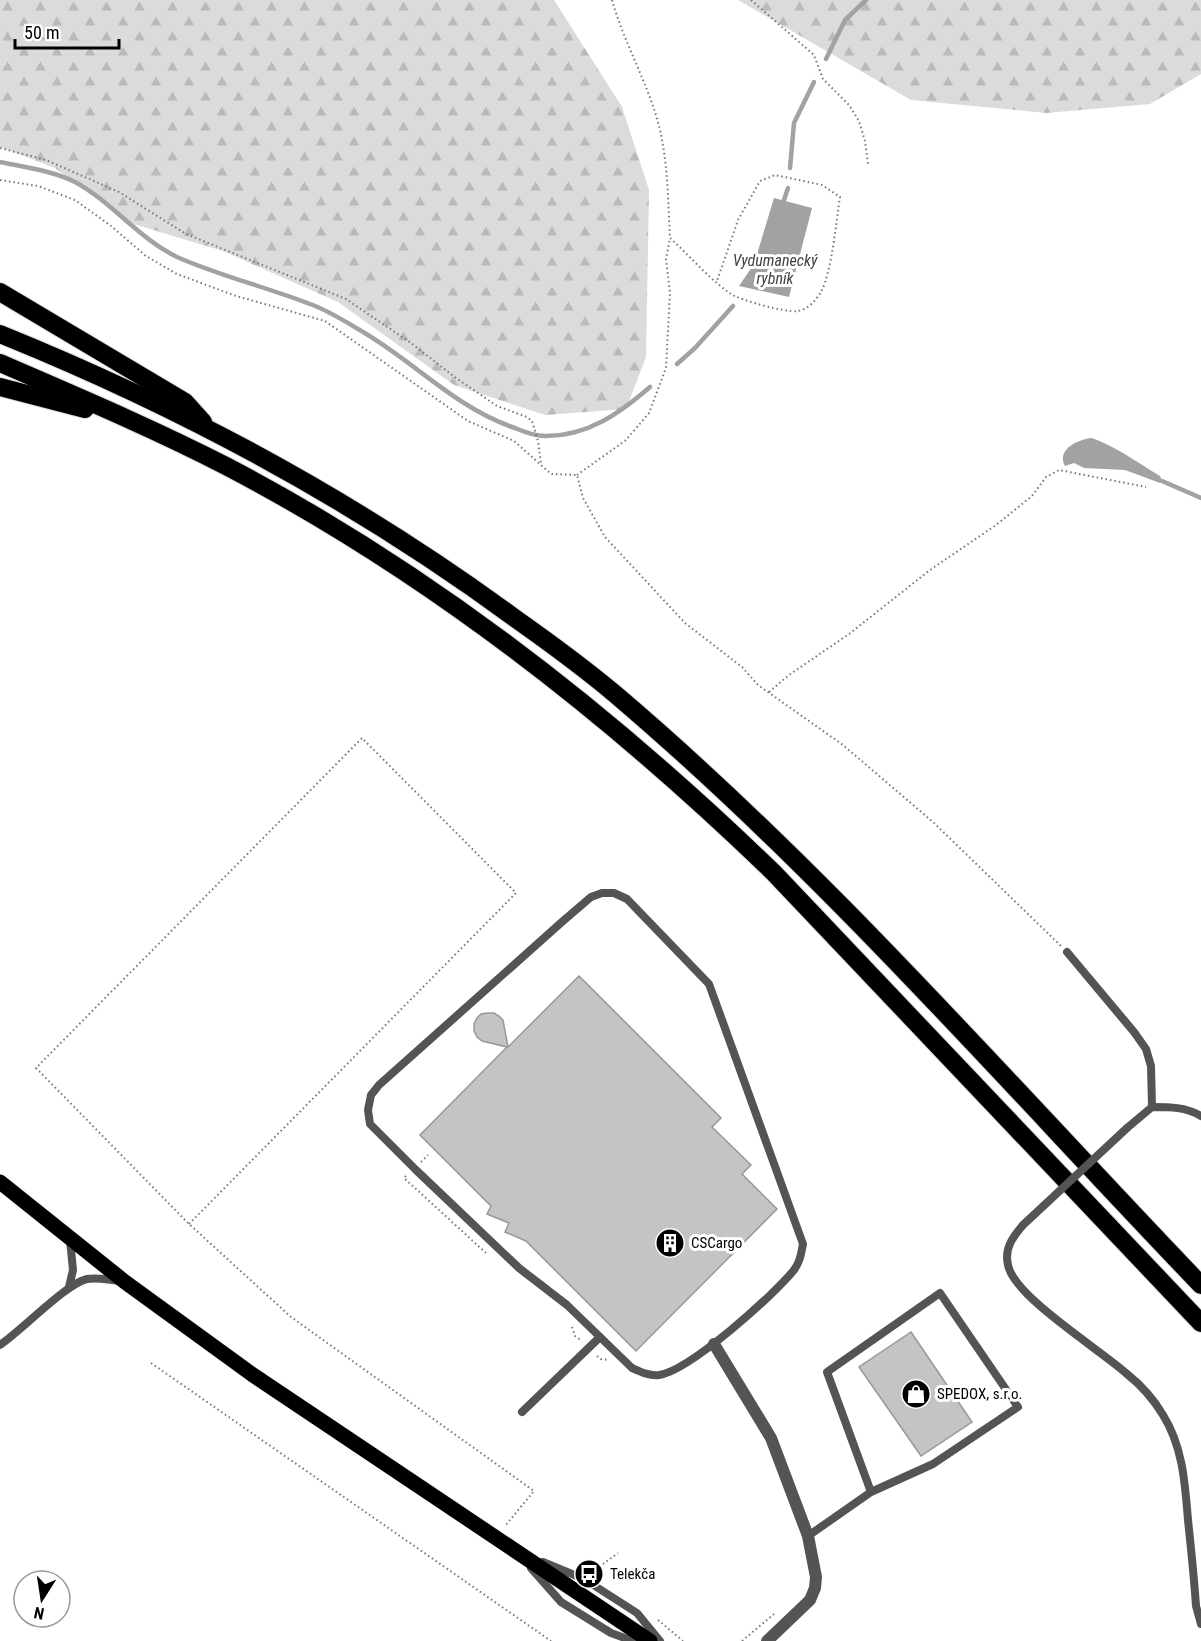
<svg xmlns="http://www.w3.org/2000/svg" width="1201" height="1641" viewBox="0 0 1201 1641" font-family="'Roboto Condensed',sans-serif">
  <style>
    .forest { fill: url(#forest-firs) }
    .water { fill: #a2a2a2 }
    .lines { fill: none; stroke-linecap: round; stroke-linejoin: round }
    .stream { stroke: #a2a2a2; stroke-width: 4.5 }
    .building { fill: #c4c4c4; stroke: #989898; stroke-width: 1.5 }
    .primary-casing { stroke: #dbdbdb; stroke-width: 16 }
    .highway-casing { stroke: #dbdbdb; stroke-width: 20 }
    .path { stroke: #767676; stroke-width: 2; stroke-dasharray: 1.5 3; stroke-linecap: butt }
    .lane { stroke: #545454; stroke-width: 8 }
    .street { stroke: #545454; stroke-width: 12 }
    .primary { stroke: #000; stroke-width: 15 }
    .highway { stroke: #000; stroke-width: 18 }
    .lane-bridge { stroke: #545454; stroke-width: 8 }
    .labels { text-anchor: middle; stroke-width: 6; stroke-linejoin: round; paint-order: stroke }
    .poi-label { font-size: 15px; fill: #000; stroke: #fff; text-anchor: start }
    .water-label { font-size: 16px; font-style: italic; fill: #434343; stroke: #fff }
  </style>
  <defs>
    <pattern id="forest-firs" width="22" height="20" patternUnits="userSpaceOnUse" patternTransform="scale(1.5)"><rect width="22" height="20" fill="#dbdbdb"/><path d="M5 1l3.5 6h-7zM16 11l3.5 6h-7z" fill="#bababa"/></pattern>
  </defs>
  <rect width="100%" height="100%" fill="#fff"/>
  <g class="forest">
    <polygon points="0,0 554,0 622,107 649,190 646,357 626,409 545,415 454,385 338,302 223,251 130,223 55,168 0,147"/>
    <polygon points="738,0 1201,0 1201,74 1150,104 1046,113 911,100"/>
  </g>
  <g class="water">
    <polygon points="774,198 812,208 789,297 739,286 754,264"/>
    <path d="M1092 438C1117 447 1138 463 1160 476L1162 481 1160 483 1125 470 1084 468 1074 463 1065 466C1056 449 1079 439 1092 438Z"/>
  </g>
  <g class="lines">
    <g class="stream">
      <polyline points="826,59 845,20 866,0"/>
      <path d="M0 162C24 167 53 171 75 182 112 202 138 238 177 257 220 276 266 287 310 304 327 310 343 320 358 329 413 360 455 408 515 428 524 432 536 436 546 436 588 436 620 413 650 387"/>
      <polyline points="790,168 794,123 814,82"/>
      <polyline points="782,206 788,188"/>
      <polyline points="677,364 695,348 733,306"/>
      <polyline points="1162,481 1201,498"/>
    </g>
  </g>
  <g class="building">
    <polygon points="579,976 721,1118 712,1127 751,1165 742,1174 777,1209 636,1351 526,1241 505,1232 509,1223 487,1214 491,1206 420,1135 507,1047 482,1041 477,1037 474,1031 474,1024 477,1018 481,1014 487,1013 494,1013 499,1016 503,1020 508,1047"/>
    <polygon points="911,1332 972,1422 921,1456 859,1367"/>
  </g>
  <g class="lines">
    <g class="primary-casing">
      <polyline id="primary" points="0,1182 125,1282 253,1375 650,1641"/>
    </g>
    <g class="highway-casing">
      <g id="highway">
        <polyline points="0,292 185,402 203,422"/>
        <path d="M0 334C183 408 357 502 516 619 550 643 584 668 615 694 827 874 1009 1085 1201 1285"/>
        <path d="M0 363C76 396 152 428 226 466 429 572 610 714 774 873L1201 1323"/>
        <polyline points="0,387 85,409"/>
      </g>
    </g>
    <g class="path">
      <path d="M612 0C624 43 648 83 659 126 668 162 668 201 670 238 690 256 709 279 731 294 740 300 786 313 797 311 808 310 816 300 821 292 832 271 836 222 840 197L822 185 775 175 760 181 738 220 717 281"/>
      <polyline points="751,0 814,55 823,79 849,105 859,121 865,141 868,164"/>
      <polyline points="0,148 46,160 119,192 186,234 346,299 411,343 456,378 497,406 527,417 532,421 538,441 541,463"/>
      <polyline points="0,180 38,186 75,200 111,226 146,256 177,274 236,296 325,321 468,421 514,441 551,474 577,475 583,498 605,537 685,623 742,667 758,685 843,745 933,822 1061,946"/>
      <polyline points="577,475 626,440 649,413 666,368 670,293 666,259 670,238"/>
      <polyline points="769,692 789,675 849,634 930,570 996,525 1032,496 1046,477 1059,470 1146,487"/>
      <polyline points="421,1162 428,1155"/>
      <polyline points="406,1176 404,1178 486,1253"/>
      <polyline points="189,1224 516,893 362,738 36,1068 189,1224 291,1317 534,1491 505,1526"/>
      <polyline points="572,1327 575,1336 582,1341"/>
      <polyline points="597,1356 601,1359 608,1360"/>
      <polyline points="151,1363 551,1641"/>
      <polyline points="592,1572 618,1553"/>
      <polyline points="658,1620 683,1641"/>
      <polyline points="742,1641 774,1614"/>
    </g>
    <g class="lane">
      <path d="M602 893H614L627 899 709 984 803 1244C801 1254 800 1262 794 1270 773 1296 689 1371 659 1375 649 1376 641 1372 632 1368L567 1305 519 1268 416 1170 370 1124 368 1110 371 1095 379 1085 563 921 591 897Z"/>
      <polyline points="1067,952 1134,1032 1146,1049 1151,1066 1152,1107"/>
      <path d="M1127 1128 1152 1107C1170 1107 1186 1107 1201 1116"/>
      <path d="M1023 1225C1013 1237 1004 1248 1008 1265 1014 1297 1101 1350 1127 1374 1141 1385 1154 1400 1163 1415 1183 1447 1185 1484 1188 1520 1191 1548 1194 1577 1196 1606L1201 1624"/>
      <polyline points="69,1287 73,1270 70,1240"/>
      <path d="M0 1345C21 1331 67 1283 87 1279 97 1277 109 1280 120 1281"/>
      <polyline points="522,1412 600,1337"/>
      <polyline points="808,1536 871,1492 933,1464 1018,1407 940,1293 827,1372 871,1492"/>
      <polyline points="543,1562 584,1579 637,1613 660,1641"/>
      <polyline points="531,1568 561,1602 611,1633 633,1641"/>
    </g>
    <polyline class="street" points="714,1344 771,1438 808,1536 816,1577 815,1588 810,1600 767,1641"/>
    <use href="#primary" class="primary"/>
    <use href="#highway" class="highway"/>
    <polyline class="lane-bridge" points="1023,1225 1127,1128"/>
  </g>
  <defs>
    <g id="building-disc" transform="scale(1.5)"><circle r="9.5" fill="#000" stroke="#fff"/><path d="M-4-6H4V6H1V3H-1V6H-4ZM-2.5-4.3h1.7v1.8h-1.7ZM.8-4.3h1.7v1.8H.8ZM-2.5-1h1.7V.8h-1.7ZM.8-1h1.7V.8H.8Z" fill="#fff"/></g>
    <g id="shop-disc" transform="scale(1.5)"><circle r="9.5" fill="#000" stroke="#fff"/><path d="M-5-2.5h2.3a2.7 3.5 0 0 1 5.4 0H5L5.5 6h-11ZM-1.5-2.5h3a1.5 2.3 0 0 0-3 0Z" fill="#fff"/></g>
    <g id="bus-disc" transform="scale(1.5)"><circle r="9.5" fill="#000" stroke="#fff"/><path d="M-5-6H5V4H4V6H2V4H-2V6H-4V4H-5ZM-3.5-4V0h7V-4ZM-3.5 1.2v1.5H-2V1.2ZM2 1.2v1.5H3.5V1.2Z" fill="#fff"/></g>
  </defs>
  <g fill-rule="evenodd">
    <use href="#building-disc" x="670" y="1243"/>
    <use href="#shop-disc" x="916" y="1394"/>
    <use href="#bus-disc" x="589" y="1574"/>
  </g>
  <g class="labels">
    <g class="poi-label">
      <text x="691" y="1248">CSCargo</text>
      <text x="937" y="1399">SPEDOX, s.r.o.</text>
      <text x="610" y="1579">Telekča</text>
    </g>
    <g class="water-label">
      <text x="775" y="266">Vydumanecký<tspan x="775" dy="18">rybník</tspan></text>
    </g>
  </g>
  <g transform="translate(42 1599) rotate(192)"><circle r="28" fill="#ffffff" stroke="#999999" stroke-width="1.5"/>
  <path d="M0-4.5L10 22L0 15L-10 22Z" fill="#000000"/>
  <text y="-9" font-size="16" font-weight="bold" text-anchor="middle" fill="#000000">N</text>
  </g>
  <path d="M15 39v9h104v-9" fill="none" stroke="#000000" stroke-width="3"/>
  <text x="24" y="39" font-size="18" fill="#000000" stroke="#ffffff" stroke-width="4.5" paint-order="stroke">50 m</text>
</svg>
